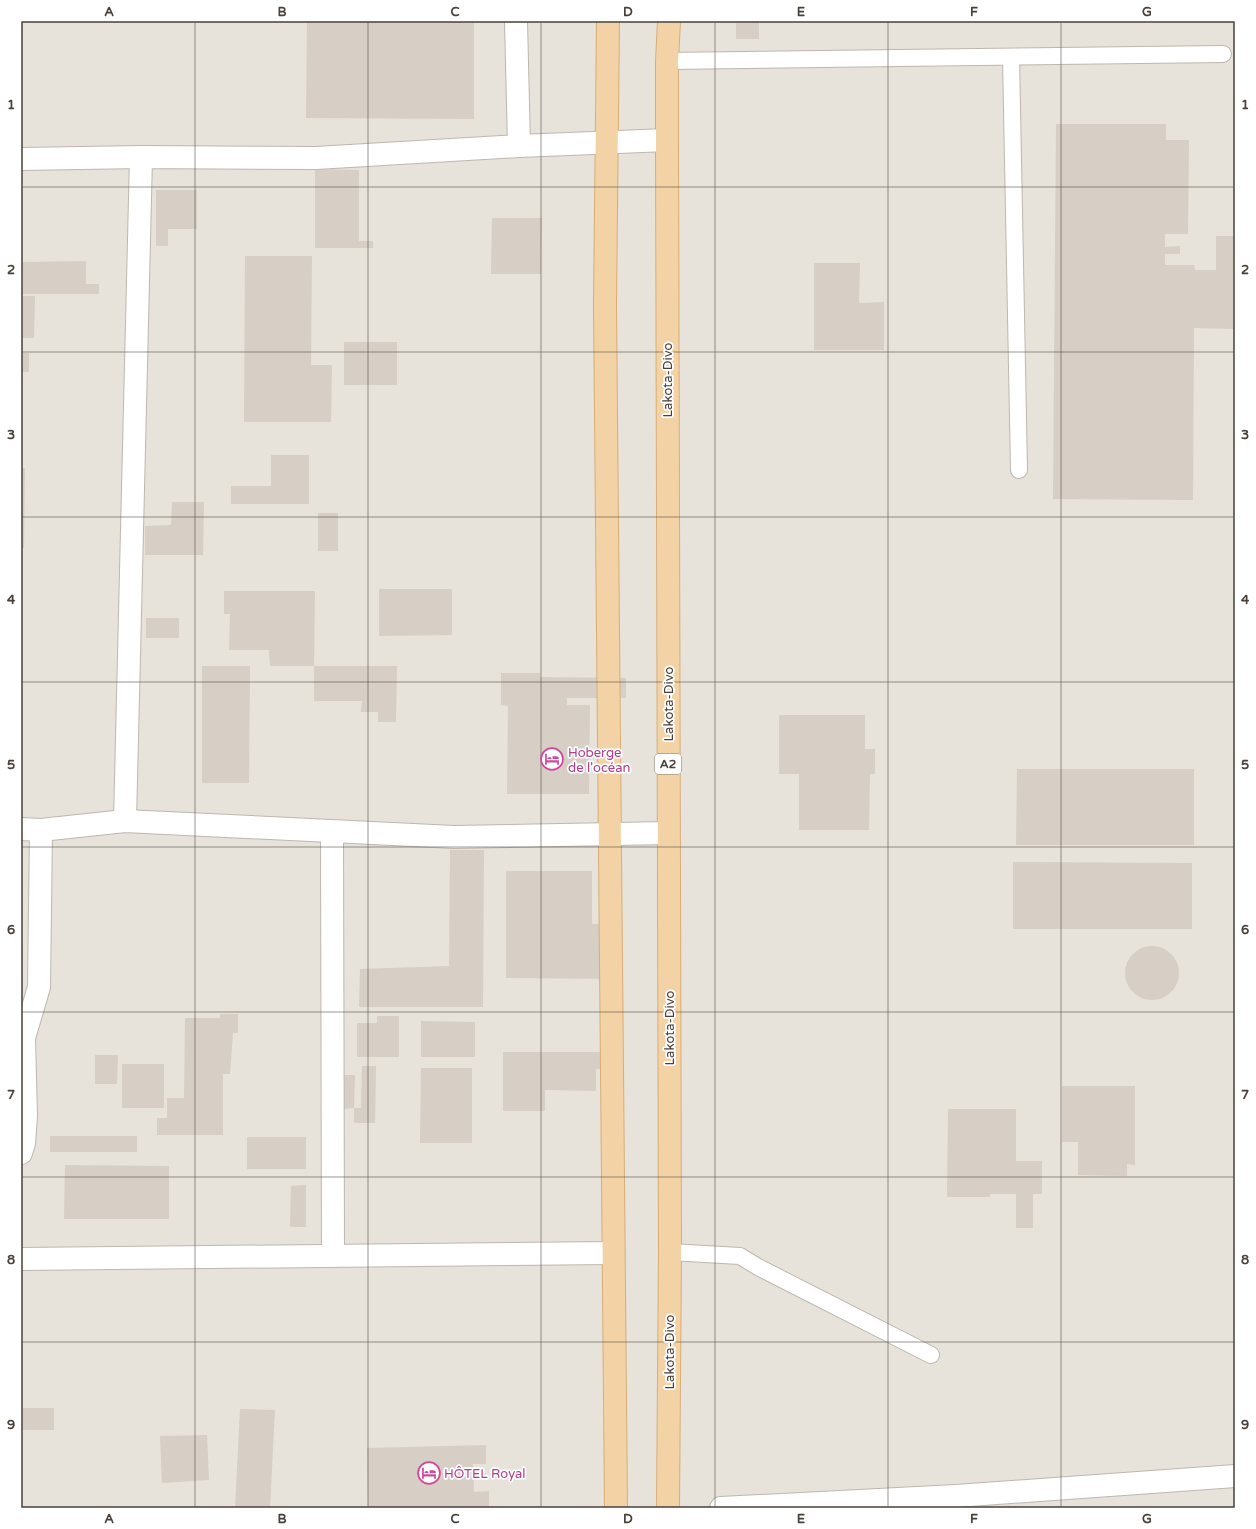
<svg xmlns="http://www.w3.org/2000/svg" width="1256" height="1529" viewBox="0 0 1256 1529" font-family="'Varela Round',sans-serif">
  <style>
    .residential { fill: #e7e2da }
    .building { fill: #d7cec5 }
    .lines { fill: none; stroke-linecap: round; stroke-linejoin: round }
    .service-casing { stroke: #bfb7af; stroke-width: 18 }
    .minor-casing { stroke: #bfb7af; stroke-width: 24 }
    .primary-casing { stroke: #d7ae77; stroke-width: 24 }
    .service { stroke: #fff; stroke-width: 16 }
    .minor { stroke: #fff; stroke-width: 22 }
    .primary { stroke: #f3d3a5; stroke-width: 22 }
    .grid { fill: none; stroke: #48413a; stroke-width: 1; stroke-opacity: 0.55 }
    .labels { text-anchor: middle; stroke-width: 3.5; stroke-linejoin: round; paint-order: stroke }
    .shield { fill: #fff; stroke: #7f7a75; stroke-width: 1 }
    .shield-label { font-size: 12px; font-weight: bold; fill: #48413a }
    .street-label { font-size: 13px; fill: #48413a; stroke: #fff }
    .hotel-label { font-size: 13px; fill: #b23c85; stroke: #fff; text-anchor: start }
    .neatline { fill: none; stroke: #48413a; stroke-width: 1.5 }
    .grid-label { font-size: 13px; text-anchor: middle; font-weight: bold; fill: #48413a }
  </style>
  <rect width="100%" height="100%" fill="#f4f0ec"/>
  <rect class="residential" x="21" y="21" width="1214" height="1487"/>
  <g class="building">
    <polygon points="307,21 474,21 474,119 306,118"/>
    <rect x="736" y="21" width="23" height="18"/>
    <polygon points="1056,124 1166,124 1166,140 1189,140 1188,234 1165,234 1165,247 1180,246 1180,254 1165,254 1165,265 1194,265 1195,270 1216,270 1216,236 1235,236 1235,329 1194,328 1193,500 1053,499"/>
    <polygon points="315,169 359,170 359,241 373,241 373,248 315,248"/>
    <polygon points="156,190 197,190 197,229 168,229 168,246 156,246"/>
    <polygon points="492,218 542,218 541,274 491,274"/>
    <polygon points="245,256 312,256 311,365 332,365 331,422 244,422"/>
    <polygon points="86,261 86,284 99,284 99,294 21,294 21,262"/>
    <polygon points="814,263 860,263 859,303 884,302 884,350 814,350"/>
    <polygon points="21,296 35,296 34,338 21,338"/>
    <rect x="344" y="342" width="53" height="43"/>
    <rect x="21" y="353" width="8" height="19"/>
    <polygon points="271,455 309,455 309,504 231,504 231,486 271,486"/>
    <polygon points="21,468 25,468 24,548 21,548"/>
    <polygon points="172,502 204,502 203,555 145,555 145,526 171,525"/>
    <rect x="318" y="513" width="20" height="38"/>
    <polygon points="379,589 452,589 452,635 379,636"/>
    <polygon points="224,591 315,591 314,666 270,666 269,650 229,650 230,614 224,614"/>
    <rect x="146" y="618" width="33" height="20"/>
    <polygon points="202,666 250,666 249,783 202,783"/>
    <polygon points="314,666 397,666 396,722 378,722 378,712 361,712 362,701 314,701"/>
    <polygon points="501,673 540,673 540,677 626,678 626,698 567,698 567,705 590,705 589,794 507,794 508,706 501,705"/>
    <polygon points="779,715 865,715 865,749 875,749 875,774 870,774 869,830 799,830 799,774 779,774"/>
    <polygon points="1017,769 1194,769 1194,845 1016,845"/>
    <polygon points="450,850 484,850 483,1007 359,1007 360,969 449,966"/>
    <polygon points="1013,862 1192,863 1192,929 1013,929"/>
    <polygon points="506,871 592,871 592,924 616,924 613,979 506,978"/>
    <circle cx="1152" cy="973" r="27"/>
    <polygon points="220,1014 238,1014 238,1033 233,1033 230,1074 223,1074 223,1135 157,1135 157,1118 167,1118 167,1098 184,1098 185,1018 220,1018"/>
    <polygon points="377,1016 399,1016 399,1057 357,1057 357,1023 377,1023"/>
    <polygon points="421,1021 475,1022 475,1057 421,1057"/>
    <polygon points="503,1052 614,1052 614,1070 596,1069 596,1091 545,1090 545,1111 503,1111"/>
    <polygon points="95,1055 118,1055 117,1084 95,1084"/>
    <rect x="122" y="1064" width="42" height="44"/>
    <polygon points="362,1066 376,1066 375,1123 354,1123 354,1108 361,1108"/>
    <polygon points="421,1068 472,1068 472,1143 420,1143"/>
    <polygon points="343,1075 355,1075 354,1108 343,1109"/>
    <polygon points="1062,1086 1135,1086 1135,1165 1127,1164 1127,1176 1078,1175 1078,1142 1062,1142"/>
    <polygon points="948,1109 1016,1109 1016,1161 1042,1161 1042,1194 1033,1194 1033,1228 1016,1228 1016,1194 990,1194 990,1197 947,1197"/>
    <rect x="50" y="1136" width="87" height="16"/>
    <rect x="247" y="1137" width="59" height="32"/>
    <polygon points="65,1165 169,1166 169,1219 64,1219"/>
    <polygon points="306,1185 306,1227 290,1227 291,1186"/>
    <rect x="21" y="1408" width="33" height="22"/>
    <polygon points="240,1409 275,1410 270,1508 235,1508"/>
    <polygon points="207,1435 209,1480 162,1483 160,1436"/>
    <polygon points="486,1445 486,1464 473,1464 474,1492 489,1491 489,1508 368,1508 367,1448"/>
  </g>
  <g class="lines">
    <g class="service-casing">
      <g id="service">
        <polyline points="1011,57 1019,470"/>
        <polyline points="667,61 1223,54"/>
        <polyline points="670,1252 740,1256 758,1267 931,1355"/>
      </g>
    </g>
    <g class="minor-casing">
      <g id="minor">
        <polyline points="519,146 667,140"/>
        <polyline points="21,159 141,157 316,158 519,146 516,21"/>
        <polyline points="125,821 141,157"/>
        <polyline points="21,829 41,830 125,821 454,837 668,833"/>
        <polyline points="332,832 333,1256"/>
        <polyline points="21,1153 24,1143 26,1116 24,1038 39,987 41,830"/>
        <polyline points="21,1259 613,1253"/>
        <polyline points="721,1508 956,1496 1235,1476"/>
      </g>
    </g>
    <g class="primary-casing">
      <g id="primary">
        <polyline points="608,21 605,304 616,1508"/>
        <polyline points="668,1508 670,1252 667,140 667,61 669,21"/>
      </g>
    </g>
    <use href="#service" class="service"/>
    <use href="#minor" class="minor"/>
    <use href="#primary" class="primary"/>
  </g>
  <path class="grid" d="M195 21V1508M368 21V1508M541 21V1508M715 21V1508M888 21V1508M1061 21V1508M21 187H1235M21 352H1235M21 517H1235M21 682H1235M21 847H1235M21 1012H1235M21 1177H1235M21 1342H1235"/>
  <defs>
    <g id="hotel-ring" transform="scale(1.15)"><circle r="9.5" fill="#fff" stroke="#d1479c" stroke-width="1.5"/><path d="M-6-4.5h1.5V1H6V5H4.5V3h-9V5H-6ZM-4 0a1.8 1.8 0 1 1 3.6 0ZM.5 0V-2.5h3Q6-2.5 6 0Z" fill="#d1479c"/></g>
  </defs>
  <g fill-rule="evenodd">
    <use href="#hotel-ring" x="552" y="759"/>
    <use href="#hotel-ring" x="429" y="1473"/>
  </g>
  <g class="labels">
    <rect class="shield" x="655" y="754" width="26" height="20" rx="3"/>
    <g class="shield-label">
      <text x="668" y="768">A2</text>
    </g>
    <g class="street-label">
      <text transform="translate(667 380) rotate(-90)" y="5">Lakota-Divo</text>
      <text transform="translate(668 704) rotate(-90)" y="5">Lakota-Divo</text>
      <text transform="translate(669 1028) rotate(-90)" y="5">Lakota-Divo</text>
      <text transform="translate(669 1352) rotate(-90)" y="5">Lakota-Divo</text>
    </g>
    <g class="hotel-label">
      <text x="568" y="757">Hoberge<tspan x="568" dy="15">de l'océan</tspan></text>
      <text x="444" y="1478">HÔTEL Royal</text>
    </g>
  </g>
  <rect width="1256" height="1529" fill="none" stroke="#ffffff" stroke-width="44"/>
  <rect x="22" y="22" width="1212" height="1485" class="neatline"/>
  <g class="grid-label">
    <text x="109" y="16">A</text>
    <text x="282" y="16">B</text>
    <text x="455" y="16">C</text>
    <text x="628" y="16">D</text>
    <text x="801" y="16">E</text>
    <text x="974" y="16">F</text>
    <text x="1147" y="16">G</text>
    <text x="11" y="109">1</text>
    <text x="1245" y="109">1</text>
    <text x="11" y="274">2</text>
    <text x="1245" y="274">2</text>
    <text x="11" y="439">3</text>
    <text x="1245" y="439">3</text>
    <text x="11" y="604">4</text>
    <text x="1245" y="604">4</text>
    <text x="11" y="769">5</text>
    <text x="1245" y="769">5</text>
    <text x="11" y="934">6</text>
    <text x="1245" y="934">6</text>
    <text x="11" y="1099">7</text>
    <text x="1245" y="1099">7</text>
    <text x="11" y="1264">8</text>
    <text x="1245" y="1264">8</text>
    <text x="11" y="1429">9</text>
    <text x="1245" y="1429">9</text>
    <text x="109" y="1523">A</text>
    <text x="282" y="1523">B</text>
    <text x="455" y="1523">C</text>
    <text x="628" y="1523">D</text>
    <text x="801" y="1523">E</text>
    <text x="974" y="1523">F</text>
    <text x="1147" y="1523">G</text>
  </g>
</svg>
